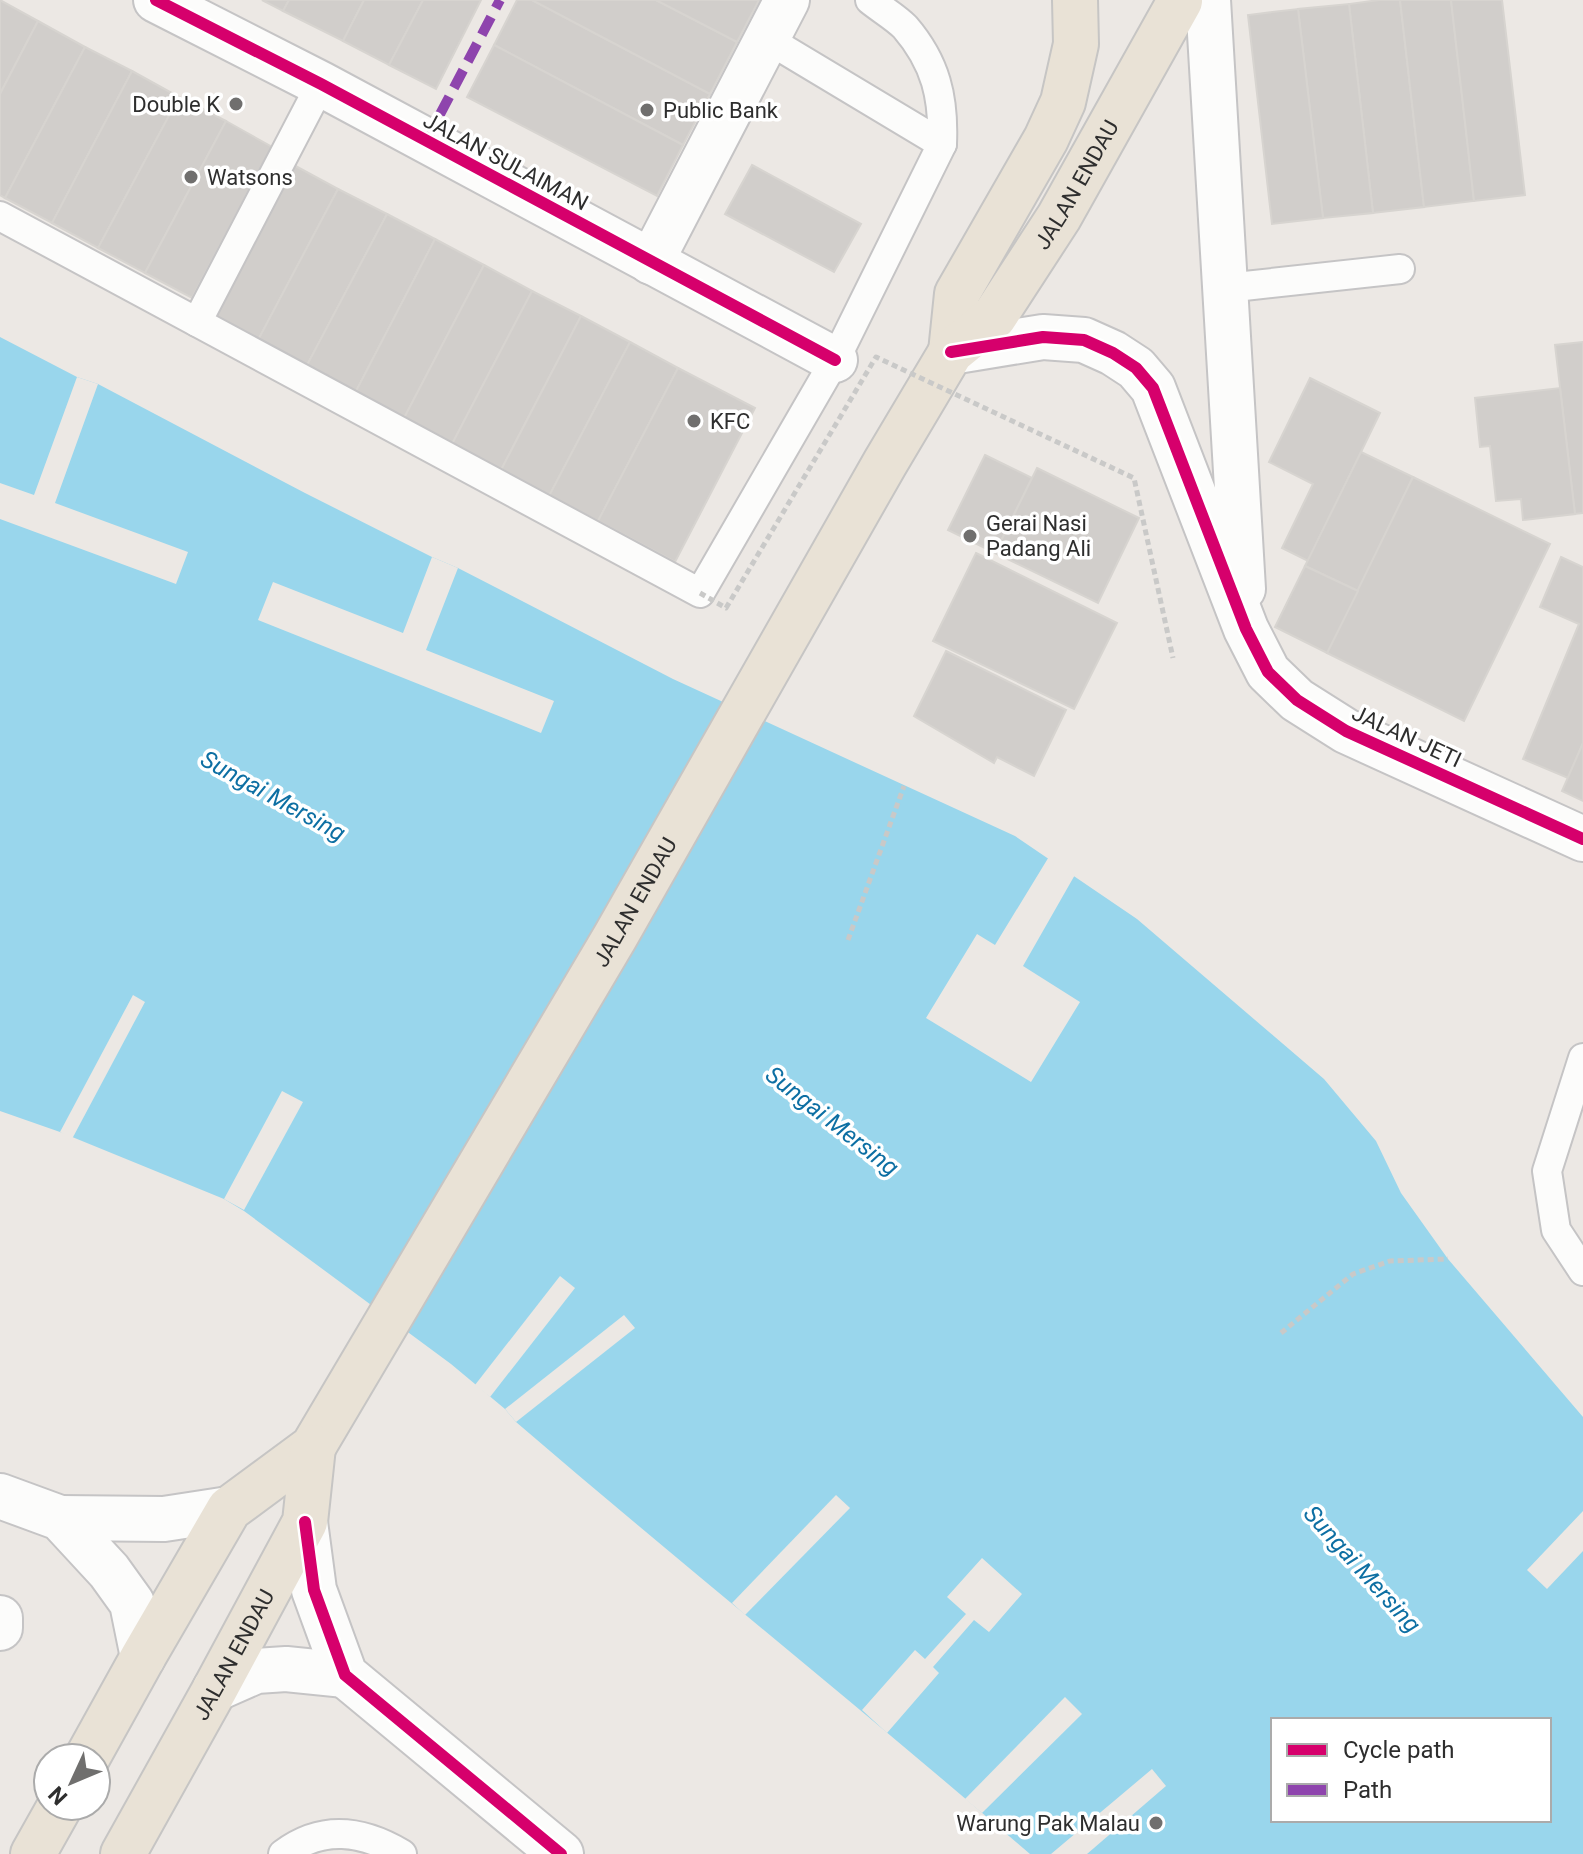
<svg xmlns="http://www.w3.org/2000/svg" width="1583" height="1854" viewBox="0 0 1583 1854" font-family="Roboto,sans-serif">
  <style>
    .water { fill: #99d6ec; fill-rule: evenodd }
    .pier { fill: #ece8e4 }
    .building { fill: #d1cecb; stroke: #d7d4d0; stroke-width: 2 }
    .lines { fill: none; stroke-linecap: round; stroke-linejoin: round }
    .service-casing { stroke: #c5c4c5; stroke-width: 32 }
    .minor-casing { stroke: #c5c4c5; stroke-width: 48 }
    .secondary-casing { stroke: #c5c4c5; stroke-width: 48 }
    .trunk-casing { stroke: #c6c5c4; stroke-width: 48 }
    .path { stroke: #c9c9c8; stroke-width: 5; stroke-dasharray: 6 4; stroke-linecap: butt }
    .service { stroke: #fcfcfb; stroke-width: 28 }
    .minor { stroke: #fcfcfb; stroke-width: 44 }
    .secondary { stroke: #fcfcfb; stroke-width: 44 }
    .trunk { stroke: #e9e2d6; stroke-width: 44 }
    .path-bridge { stroke: #c9c9c8; stroke-width: 5; stroke-dasharray: 6 4; stroke-linecap: butt }
    .quiet { stroke: #8e44ad; stroke-width: 10; stroke-dasharray: 20 10; stroke-linecap: butt }
    .cycleway-casing { stroke: #fff; stroke-width: 17 }
    .cycleway { stroke: #d6006c; stroke-width: 12 }
    .poi-dot { fill: #706f6e; stroke: #fff; stroke-width: 3 }
    .labels { text-anchor: middle; stroke-width: 7; stroke-linejoin: round; paint-order: stroke }
    .poi-label { font-size: 22px; fill: #2e2e2e; stroke: #fff; text-anchor: start }
    .street-label { font-size: 22px; fill: #2e2e2e; stroke: #fff }
    .water-label { font-size: 24px; font-style: italic; fill: #0d6fa3; stroke: #fff }
  </style>
  <rect width="100%" height="100%" fill="#ece8e4"/>
  <path class="water" d="M0 337 77 377 98 384 305 493 432 557 458 568 673 679 1015 836 1137 919 1324 1079 1376 1141 1401 1193 1448 1259 1583 1417V1854H1030C861 1708 686 1568 516 1422L505 1409 451 1364 244 1211 224 1199 60 1132 0 1111ZM1273 1720H1549V1820H1273Z"/>
  <g class="pier">
    <polygon points="77,377 98,384 55,503 188,552 176,584 0,519 0,483 34,495"/>
    <polygon points="432,557 458,568 426,650 554,701 541,733 258,620 273,582 403,633"/>
    <polygon points="1050,855 1076,873 1023,966 1080,1002 1031,1082 926,1018 977,934 995,945"/>
    <polygon points="133,995 145,1002 72,1139 60,1132"/>
    <polygon points="282,1091 303,1102 244,1210 224,1199"/>
    <polygon points="560,1276 575,1288 490,1397 475,1385"/>
    <polygon points="624,1315 635,1328 516,1422 505,1409"/>
    <polygon points="836,1495 850,1508 745,1615 732,1603"/>
    <polygon points="1583,1511 1583,1551 1547,1589 1527,1570"/>
    <polygon points="982,1558 1022,1594 989,1632 974,1620 933,1667 939,1673 887,1733 862,1710 915,1650 925,1659 966,1614 947,1597"/>
    <polygon points="1065,1697 1082,1714 982,1813 965,1799"/>
    <polygon points="1152,1769 1166,1786 1087,1854 1051,1854"/>
  </g>
  <g class="building">
    <polygon points="0,0 38,21 0,94"/>
    <polygon points="262,0 289,0 283,11"/>
    <polygon points="289,0 364,0 343,41 283,11"/>
    <polygon points="364,0 423,0 389,65 343,41"/>
    <polygon points="423,0 481,0 436,89 389,65"/>
    <polygon points="517,0 532,0 710,94 683,145 494,45"/>
    <polygon points="532,0 656,0 737,42 710,94"/>
    <polygon points="656,0 759,0 737,42"/>
    <polygon points="1379,0 1400,0 1424,207 1373,213 1349,4"/>
    <polygon points="1400,0 1451,0 1474,201 1424,207"/>
    <polygon points="1451,0 1502,0 1525,195 1474,201"/>
    <polygon points="1349,4 1373,213 1323,218 1298,9"/>
    <polygon points="1298,9 1323,218 1272,224 1248,15"/>
    <polygon points="38,21 85,47 5,198 0,195 0,94"/>
    <polygon points="494,45 683,145 657,196 467,97"/>
    <polygon points="85,47 132,71 52,223 5,198"/>
    <polygon points="132,71 179,97 98,248 52,223"/>
    <polygon points="179,97 226,121 145,273 98,248"/>
    <polygon points="226,121 272,147 192,298 145,273"/>
    <polygon points="290,163 338,189 257,342 210,316"/>
    <polygon points="752,165 861,224 834,272 725,214"/>
    <polygon points="338,189 387,214 306,367 257,342"/>
    <polygon points="387,214 435,239 355,393 306,367"/>
    <polygon points="435,239 484,265 404,418 355,393"/>
    <polygon points="484,265 532,291 452,444 404,418"/>
    <polygon points="532,291 581,316 501,470 452,444"/>
    <polygon points="581,316 630,342 549,496 501,470"/>
    <polygon points="630,342 678,368 598,521 549,496"/>
    <polygon points="1583,342 1583,513 1575,514 1555,345"/>
    <polygon points="678,368 755,408 675,562 598,521"/>
    <polygon points="1310,378 1380,413 1308,561 1282,548 1313,484 1269,462"/>
    <polygon points="1560,388 1575,514 1523,520 1521,499 1496,501 1490,446 1480,447 1475,398"/>
    <polygon points="1361,452 1413,477 1358,591 1305,566"/>
    <polygon points="985,455 1032,478 995,553 948,530"/>
    <polygon points="1037,468 1139,518 1098,603 995,553"/>
    <polygon points="1413,477 1550,544 1464,721 1327,653"/>
    <polygon points="976,553 1117,623 1074,709 933,641"/>
    <polygon points="1561,557 1583,567 1583,743 1568,778 1523,759 1579,624 1540,607"/>
    <polygon points="1305,566 1358,591 1327,653 1275,627"/>
    <polygon points="946,651 1066,710 1034,776 997,757 994,763 914,716"/>
    <polygon points="1583,743 1583,801 1562,791"/>
  </g>
  <g class="lines">
    <g class="service-casing">
      <g id="service">
        <path d="M870 0C881 9 895 17 905 27 936 63 944 98 942 144"/>
        <polyline points="0,216 700,593 835,360 942,144 767,39"/>
        <polyline points="1226,288 1400,269"/>
        <polyline points="197,322 321,84"/>
        <polyline points="1583,1058 1547,1171 1556,1230 1583,1271"/>
        <path d="M283 1854C322 1825 362 1830 402 1854"/>
      </g>
    </g>
    <g class="minor-casing">
      <g id="minor">
        <polyline points="156,0 321,84 835,360"/>
        <polyline points="1208,0 1243,589"/>
        <polyline points="651,262 787,0"/>
        <polyline points="951,352 1043,337 1084,340 1113,353 1136,368 1153,388 1246,629 1268,672 1297,700 1346,731 1583,839"/>
        <polyline points="305,1522 314,1590 345,1675 561,1854"/>
        <polyline points="0,1618 0,1628"/>
        <polyline points="215,1689 256,1671 286,1669 345,1675"/>
      </g>
    </g>
    <g class="secondary-casing">
      <g id="secondary">
        <polyline points="0,1496 60,1518 109,1571 132,1603 143,1657"/>
        <polyline points="60,1518 164,1519 229,1509"/>
      </g>
    </g>
    <g class="trunk-casing">
      <g id="trunk">
        <polyline points="951,352 957,294 1046,139 1063,102 1076,44 1075,0"/>
        <path id="s1" d="M87 1758 143 1657 229 1509 313 1447 615 937 885 463 951 352 994 317 1059 217 1180 1"/>
        <polyline points="33,1854 60,1806"/>
        <path id="s2" d="M123 1854 215 1689 305 1522 313 1447"/>
      </g>
    </g>
    <g class="path">
      <polyline points="848,940 904,786"/>
      <polyline points="1281,1333 1353,1274 1390,1261 1448,1259"/>
    </g>
    <use href="#service" class="service"/>
    <use href="#minor" class="minor"/>
    <use href="#secondary" class="secondary"/>
    <use href="#trunk" class="trunk"/>
    <polyline class="path-bridge" points="700,593 726,608 876,357 1134,478 1173,658"/>
    <polyline class="quiet" points="426,141 500,0"/>
    <g class="cycleway-casing">
      <g id="cycleway">
        <polyline points="156,0 321,84 835,360"/>
        <polyline points="951,352 1043,337 1084,340 1113,353 1136,368 1153,388 1246,629 1268,672 1297,700 1346,731 1583,839"/>
        <polyline points="305,1522 314,1590 345,1675 561,1854"/>
      </g>
    </g>
    <use href="#cycleway" class="cycleway"/>
  </g>
  <g class="poi-dot">
    <circle cx="236" cy="104" r="8"/>
    <circle cx="647" cy="110" r="8"/>
    <circle cx="191" cy="177" r="8"/>
    <circle cx="694" cy="421" r="8"/>
    <circle cx="970" cy="536" r="8"/>
    <circle cx="1156" cy="1823" r="8"/>
  </g>
  <g class="labels">
    <g class="poi-label">
      <text x="220" y="112" text-anchor="end">Double K</text>
      <text x="663" y="118">Public Bank</text>
      <text x="207" y="185">Watsons</text>
      <text x="710" y="429">KFC</text>
      <text x="986" y="531">Gerai Nasi<tspan x="986" dy="25">Padang Ali</tspan></text>
      <text x="1140" y="1831" text-anchor="end">Warung Pak Malau</text>
    </g>
    <g class="street-label">
      <text transform="translate(506 161) rotate(28)" y="8">JALAN SULAIMAN</text>
      <text dy="8" stroke="none"><textPath href="#s1" startOffset="1870">JALAN ENDAU</textPath></text>
      <text transform="translate(1407 736) rotate(25)" y="8">JALAN JETI</text>
      <text dy="8" stroke="none"><textPath href="#s1" startOffset="1024">JALAN ENDAU</textPath></text>
      <text dy="8" stroke="none"><textPath href="#s2" startOffset="228">JALAN ENDAU</textPath></text>
    </g>
    <g class="water-label">
      <text transform="translate(273 796) rotate(29)" y="8">Sungai Mersing</text>
      <text transform="translate(832 1121) rotate(38)" y="8">Sungai Mersing</text>
      <text transform="translate(1362 1569) rotate(48)" y="8">Sungai Mersing</text>
    </g>
  </g>
  <rect x="1271" y="1718" width="280" height="104" fill="#ffffff" stroke="#ababab" stroke-width="2"/>
  <rect x="1287" y="1744" width="40" height="12" fill="#d6006c" stroke="#ababab" stroke-width="2"/>
  <text x="1343" y="1758" font-size="24" fill="#2e2e2e">Cycle path</text>
  <rect x="1287" y="1784" width="40" height="12" fill="#8e44ad" stroke="#ababab" stroke-width="2"/>
  <text x="1343" y="1798" font-size="24" fill="#2e2e2e">Path</text>
  <g transform="translate(72 1782) rotate(226)"><circle r="38" fill="#ffffff" stroke="#ababab" stroke-width="2"/>
  <path d="M0-6L14 30L0 20L-14 30Z" fill="#706f6e"/>
  <text y="-12" font-size="22" font-weight="bold" text-anchor="middle" fill="#2e2e2e">N</text>
  </g>
</svg>
